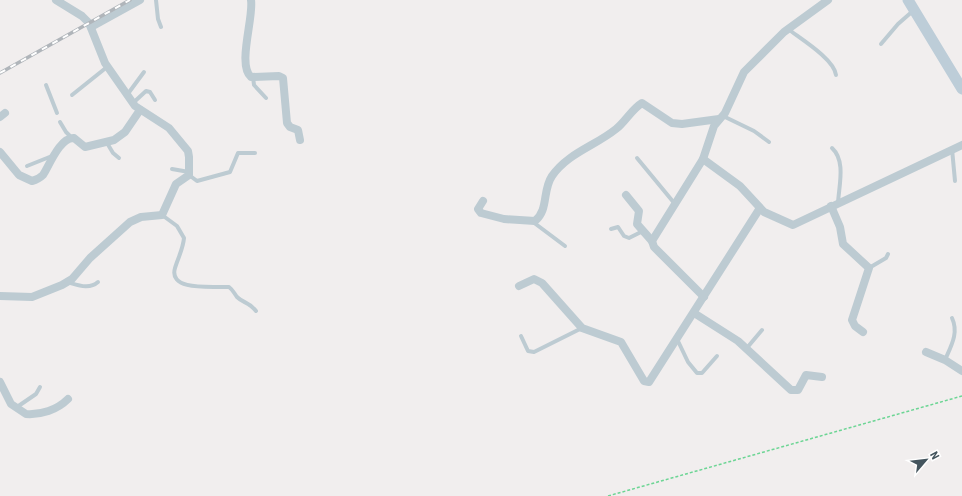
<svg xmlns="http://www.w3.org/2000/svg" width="962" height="496" viewBox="0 0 962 496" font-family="'Roboto Condensed',sans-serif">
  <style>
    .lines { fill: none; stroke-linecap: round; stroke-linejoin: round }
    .path { stroke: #6cd594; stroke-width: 1.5; stroke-dasharray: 3 2; stroke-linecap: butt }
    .lane { stroke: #bdcbd2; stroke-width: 4 }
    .street { stroke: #bdcbd2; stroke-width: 8 }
    .secondary { stroke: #bdcdd8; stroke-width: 11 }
    .rail-casing { stroke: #b0b5ba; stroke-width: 3.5 }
    .rail { stroke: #fff; stroke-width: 2; stroke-dasharray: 6; stroke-linecap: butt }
  </style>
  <rect width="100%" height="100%" fill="#f1eeee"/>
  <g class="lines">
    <polyline class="path" points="608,496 962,396"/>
    <g class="lane">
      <polyline points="156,0 158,19 161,27"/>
      <path d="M788 29C801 39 834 59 836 75"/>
      <polyline points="881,44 898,24 914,10"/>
      <polyline points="253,77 254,85 266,98"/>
      <polyline points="46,85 57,113"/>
      <polyline points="72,95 107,67"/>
      <polyline points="127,95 144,72"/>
      <polyline points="133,103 146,91 150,92 155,100"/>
      <polyline points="723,116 754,131 769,142"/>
      <polyline points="60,122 66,132 71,137"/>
      <polyline points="107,143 113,153 119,158"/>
      <path d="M832 148C846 161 839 185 838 203"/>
      <polyline points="952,149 955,181"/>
      <polyline points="637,158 675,204"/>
      <polyline points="27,166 52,156"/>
      <polyline points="172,169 189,172"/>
      <polyline points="189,175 197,181 230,172 238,153 255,153"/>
      <path d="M162 215 177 226 184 238C183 249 178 258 175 268 168 292 214 286 229 287 233 290 234 293 237 297 243 303 249 302 256 311"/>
      <polyline points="533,222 565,246"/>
      <polyline points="611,229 618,227 624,236 629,238 643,231"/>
      <polyline points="869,268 886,258 888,254"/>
      <path d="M67 282C78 285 89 290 98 282"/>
      <polyline points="521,336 528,351 534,352 582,328"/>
      <polyline points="677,339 688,362 697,373 702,373 717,356"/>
      <polyline points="746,349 762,330"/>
      <path d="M945 360C951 346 959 333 952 318"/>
      <polyline points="17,407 36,394 40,387"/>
    </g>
    <g class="street">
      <path d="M251 0C254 17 237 65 251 77L279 76 283 78 287 123 290 127 298 130 300 140"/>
      <polyline points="91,27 140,0"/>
      <polyline points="0,117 5,113"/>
      <path d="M0 152 19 175 32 181C36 180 40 178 43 175 49 166 60 137 74 138L85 147 114 140 125 132 140 110"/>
      <polyline points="703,159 740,186 764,212 793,225 962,145"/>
      <polyline points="626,195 639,211 637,224 652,241"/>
      <path d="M483 201 478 209 481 213 504 219 535 221C549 209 542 191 552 176 568 153 595 146 616 129 625 122 632 109 642 103L672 123 682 124 719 119"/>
      <polyline points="831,206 840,227 843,244 869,268 852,320 855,326 863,332"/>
      <polyline points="519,286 534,279 542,283 582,328 621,342 644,381 649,382 760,208"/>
      <polyline points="0,296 32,297 62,285 72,279 90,258 130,222 141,217 162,215 176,184 189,175 189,157 188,151 169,128 135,106 105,63 89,23 82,16 56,0"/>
      <polyline points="704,297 654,247 652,241 703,159 714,126 725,113 744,72 784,32 828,0"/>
      <polyline points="694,313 738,341 791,390 798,390 806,375 822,377"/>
      <polyline points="926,352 945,360 962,371"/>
      <path d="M0 382 11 404 26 414C41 415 57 410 68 399"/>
    </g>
    <polyline class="secondary" points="908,0 962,89"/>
    <g class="rail-casing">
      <polyline id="rail" points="0,73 130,0"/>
    </g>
    <use href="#rail" class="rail"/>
  </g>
  <g transform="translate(926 460) rotate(62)" stroke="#ffffff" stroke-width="3" paint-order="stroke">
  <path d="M0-3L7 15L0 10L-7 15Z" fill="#44555e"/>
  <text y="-6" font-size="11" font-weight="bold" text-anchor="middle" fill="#44555e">N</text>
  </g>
</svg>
